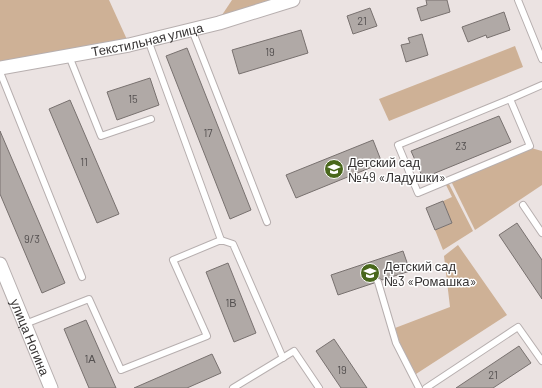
<svg xmlns="http://www.w3.org/2000/svg" width="542" height="388" viewBox="0 0 542 388" font-family="Barlow,sans-serif">
  <style>
    .green { fill: #ceb196 }
    .building { fill: #b0a9a6; stroke: #78716f }
    .lines { fill: none; stroke-linecap: round; stroke-linejoin: round }
    .lane-casing { stroke: #b7afaf; stroke-width: 8 }
    .street-casing { stroke: #b7afaf; stroke-width: 15 }
    .lane { stroke: #fff; stroke-width: 6 }
    .street { stroke: #fff; stroke-width: 13 }
    .labels { text-anchor: middle; stroke-width: 3; stroke-linejoin: round; paint-order: stroke }
    .number-label { font-size: 11px; fill: #545050 }
    .street-label { font-size: 13px; fill: #363333; stroke: #fff }
    .poi-label { font-size: 13px; fill: #363333; stroke: #fff; text-anchor: start }
  </style>
  <rect width="100%" height="100%" fill="#ebe3e2"/>
  <g class="green">
    <polygon points="0,0 109,0 129,44 0,66"/>
    <polygon points="232,0 279,0 220,18"/>
    <polygon points="515,46 523,67 389,121 379,99"/>
    <polygon points="531,148 542,151 542,185 475,230 451,181"/>
    <polygon points="448,182 473,231 443,250 435,230 452,223 443,201 452,197 445,183"/>
    <polygon points="458,245 507,315 416,374 400,344 395,328 450,307 444,256"/>
  </g>
  <g class="building">
    <polygon points="426,0 447,0 450,12 421,21 417,8 427,5"/>
    <polygon points="370,8 377,26 353,34 347,16"/>
    <polygon points="504,12 510,30 487,38 486,35 468,42 462,27"/>
    <polygon points="301,30 308,53 239,74 232,50"/>
    <polygon points="422,34 428,55 406,62 401,45 410,43 408,38"/>
    <polygon points="187,48 251,210 230,219 166,56"/>
    <polygon points="150,78 159,105 117,120 107,92"/>
    <polygon points="70,100 119,214 97,223 49,109"/>
    <polygon points="499,116 511,142 423,178 411,151"/>
    <polygon points="0,131 65,283 42,293 0,194"/>
    <polygon points="373,140 382,163 296,198 286,175"/>
    <polygon points="443,201 452,223 435,230 426,208"/>
    <polygon points="517,223 542,260 542,299 499,235"/>
    <polygon points="403,251 410,271 382,280 379,278 376,278 374,281 374,283 338,295 331,275"/>
    <polygon points="228,263 256,333 234,342 206,272"/>
    <polygon points="86,320 116,388 89,388 64,329"/>
    <polygon points="334,339 367,388 341,388 316,351"/>
    <polygon points="519,346 531,363 493,388 456,388"/>
    <polygon points="212,354 221,373 187,388 134,388"/>
  </g>
  <g class="lines">
    <g class="lane-casing">
      <g id="lane">
        <polyline points="518,0 542,59"/>
        <polyline points="192,30 267,222"/>
        <polyline points="148,40 221,240"/>
        <polyline points="69,56 101,136 151,119"/>
        <polyline points="0,72 82,277"/>
        <polygon points="510,99 530,146 418,193 398,145"/>
        <polyline points="510,99 542,85"/>
        <polyline points="523,205 542,233"/>
        <polyline points="378,282 396,343 419,388"/>
        <polyline points="25,324 89,299 121,370 207,336 173,260 221,240 233,244 283,358"/>
        <polyline points="233,388 294,351 319,388"/>
        <polyline points="426,388 518,327 542,361"/>
      </g>
    </g>
    <g class="street-casing">
      <g id="street">
        <path id="s1" d="M0 68 129 45 219 23 293 0"/>
        <path id="s2" d="M0 264 51 388"/>
      </g>
    </g>
    <use href="#lane" class="lane"/>
    <use href="#street" class="street"/>
  </g>
  <defs>
    <g id="school-disc" transform="scale(1)"><circle r="9.5" fill="#49671c" stroke="#fff"/><path d="M0-5L7-2L0 1L-7-2ZM-4 1L0 2.5L4 1V4Q0 6-4 4Z" fill="#fff"/></g>
  </defs>
  <g fill-rule="evenodd">
    <use href="#school-disc" x="334" y="169"/>
    <use href="#school-disc" x="370" y="273"/>
  </g>
  <g class="labels">
    <g class="number-label">
      <text x="362" y="25">21</text>
      <text x="270" y="56">19</text>
      <text x="133" y="103">15</text>
      <text x="208" y="137">17</text>
      <text x="461" y="150">23</text>
      <text x="84" y="166">11</text>
      <text x="32" y="243">9/3</text>
      <text x="231" y="307">1В</text>
      <text x="90" y="363">1А</text>
      <text x="342" y="374">19</text>
      <text x="493" y="379">21</text>
    </g>
    <g class="street-label">
      <text dy="5" stroke="none"><textPath href="#s1" startOffset="150">Текстильная улица</textPath></text>
      <text dy="5" stroke="none"><textPath href="#s2" startOffset="79">улица Ногина</textPath></text>
    </g>
    <g class="poi-label">
      <text x="348" y="167">Детский сад<tspan x="348" dy="15">№49 «Ладушки»</tspan></text>
      <text x="384" y="271">Детский сад<tspan x="384" dy="15">№3 «Ромашка»</tspan></text>
    </g>
  </g>
</svg>
